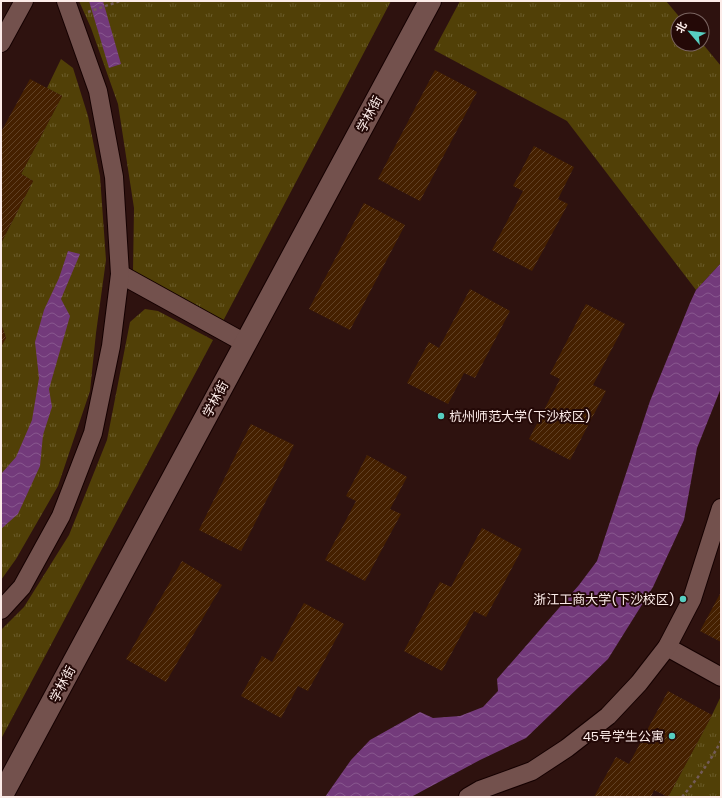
<svg xmlns="http://www.w3.org/2000/svg" width="722" height="798" viewBox="0 0 722 798" font-family="Poppins,'Noto Sans SC',sans-serif">
  <style>
    .grass { fill: url(#grass-tufts) }
    .water { fill: url(#water-waves) }
    .building { fill: url(#building-hatch) }
    .lines { fill: none; stroke-linecap: round; stroke-linejoin: round }
    .minor-casing { stroke: #150101; stroke-width: 20 }
    .secondary-casing { stroke: #150101; stroke-width: 24 }
    .path { stroke: #735b58; stroke-width: 2.5; stroke-dasharray: 3 3; stroke-linecap: butt }
    .minor { stroke: #73514d; stroke-width: 18 }
    .secondary { stroke: #73514d; stroke-width: 22 }
    .poi-dot { fill: #57cec1; stroke: #240907; stroke-width: 1.5 }
    .labels { text-anchor: middle; stroke-width: 4; stroke-linejoin: round; paint-order: stroke }
    .street-label { font-size: 13px; fill: #fcece9; stroke: #240907 }
    .poi-label { font-size: 13px; fill: #fcece9; stroke: #240907; text-anchor: end }
  </style>
  <defs>
    <pattern id="grass-tufts" width="24" height="20" patternUnits="userSpaceOnUse"><rect width="24" height="20" fill="#514007"/><path d="M3 7l-1-3M5 7V3M7 7l1-3M15 17l-1-3M17 17v-4M19 17l1-3" fill="none" stroke="#6b5c2b"/></pattern>
    <pattern id="water-waves" width="16" height="10" patternUnits="userSpaceOnUse"><rect width="16" height="10" fill="#733a7b"/><path d="M0 5q4-4 8 0t8 0" fill="none" stroke="#88578e"/></pattern>
    <pattern id="building-hatch" width="6" height="6" patternUnits="userSpaceOnUse"><rect width="6" height="6" fill="#452000"/><path d="M-1 1l2-2M0 6l6-6M5 7l2-2" fill="none" stroke="#614125"/></pattern>
  </defs>
  <rect width="100%" height="100%" fill="#2e120f"/>
  <g class="grass">
    <polygon points="79,1 391,1 223,321 133,272 134,208 118,104 91,28"/>
    <polygon points="460,1 666,1 682,20 678,20 678,44 702,43 721,66 721,263 696,290 567,121 434,50"/>
    <polygon points="61,59 73,68 88,116 100,176 106,260 96,333 90,391 58,486 16,559 1,580 1,344 6,338 1,324 1,243 33,181 21,174 62,96 47,88"/>
    <polygon points="145,309 158,311 213,340 1,739 1,630 24,607 69,535 107,440 130,322"/>
    <polygon points="721,696 721,797 668,797 712,715"/>
  </g>
  <g class="water">
    <polygon points="89,1 103,1 121,64 109,68"/>
    <polygon points="68,251 80,254 61,299 70,316 49,389 52,407 43,435 40,466 18,514 1,529 1,474 16,457 32,420 39,378 35,342 44,310 59,278"/>
    <polygon points="721,263 721,388 697,448 684,520 653,587 608,659 526,738 480,760 411,797 325,797 351,760 370,740 420,712 433,718 460,716 483,707 498,691 497,679 579,585 597,561 650,401 690,303 696,290"/>
  </g>
  <g class="building">
    <polygon points="435,70 477,92 420,201 378,179"/>
    <polygon points="30,79 62,96 21,174 33,181 1,243 1,132"/>
    <polygon points="534,146 574,167 558,199 568,204 532,271 492,250 523,191 513,186"/>
    <polygon points="364,203 405,225 350,330 309,309"/>
    <polygon points="470,289 510,311 475,378 464,373 448,404 407,383 429,342 439,348"/>
    <polygon points="586,304 625,324 593,385 606,391 570,460 529,439 560,379 550,374"/>
    <polygon points="1,324 6,338 1,347"/>
    <polygon points="251,424 294,445 241,551 199,530"/>
    <polygon points="367,455 407,477 390,509 401,514 365,581 325,560 356,501 346,496"/>
    <polygon points="482,528 522,549 486,617 474,611 442,671 404,651 440,582 451,587"/>
    <polygon points="182,561 222,585 166,682 126,659"/>
    <polygon points="721,592 721,642 700,631"/>
    <polygon points="304,603 344,624 308,691 298,686 281,718 241,696 262,656 272,662"/>
    <polygon points="668,691 712,715 668,797 654,790 651,797 594,797 616,757 629,764"/>
  </g>
  <g class="lines">
    <g class="minor-casing">
      <g id="minor">
        <polyline points="1,43 24,1"/>
        <polyline points="120,274 245,343"/>
        <polyline points="1,610 22,587 61,516 93,433 111,346 120,274 114,177 98,91 66,1"/>
        <polyline points="667,647 721,677"/>
        <polyline points="468,797 480,790 532,771 567,748 608,716 639,683 667,647 692,599 721,508"/>
      </g>
    </g>
    <g class="secondary-casing">
      <polyline id="secondary" points="1,797 430,1"/>
    </g>
    <g class="path">
      <polyline points="88,12 120,1"/>
      <path d="M682 797C697 779 710 762 721 741"/>
    </g>
    <use href="#minor" class="minor"/>
    <use href="#secondary" class="secondary"/>
  </g>
  <g class="poi-dot">
    <circle cx="441" cy="416" r="4"/>
    <circle cx="683" cy="599" r="4"/>
    <circle cx="672" cy="736" r="4"/>
  </g>
  <g class="labels">
    <g class="street-label">
      <text transform="translate(369 114) rotate(-62)" y="5">学林街</text>
      <text transform="translate(215 399) rotate(-62)" y="5">学林街</text>
      <text transform="translate(62 684) rotate(-62)" y="5">学林街</text>
    </g>
    <g class="poi-label">
      <text x="449" y="421" text-anchor="start">杭州师范大学(下沙校区)</text>
      <text x="675" y="604">浙江工商大学(下沙校区)</text>
      <text x="664" y="741">45号学生公寓</text>
    </g>
  </g>
  <rect width="722" height="798" fill="none" stroke="#fcece9" stroke-width="4"/>
  <g transform="translate(690 32) rotate(298)"><circle r="19" fill="#240907" stroke="#7a6461"/>
  <path d="M0-3L7 15L0 10L-7 15Z" fill="#57cec1"/>
  <text y="-6" font-size="11" font-weight="bold" text-anchor="middle" fill="#fcece9">北</text>
  </g>
</svg>
